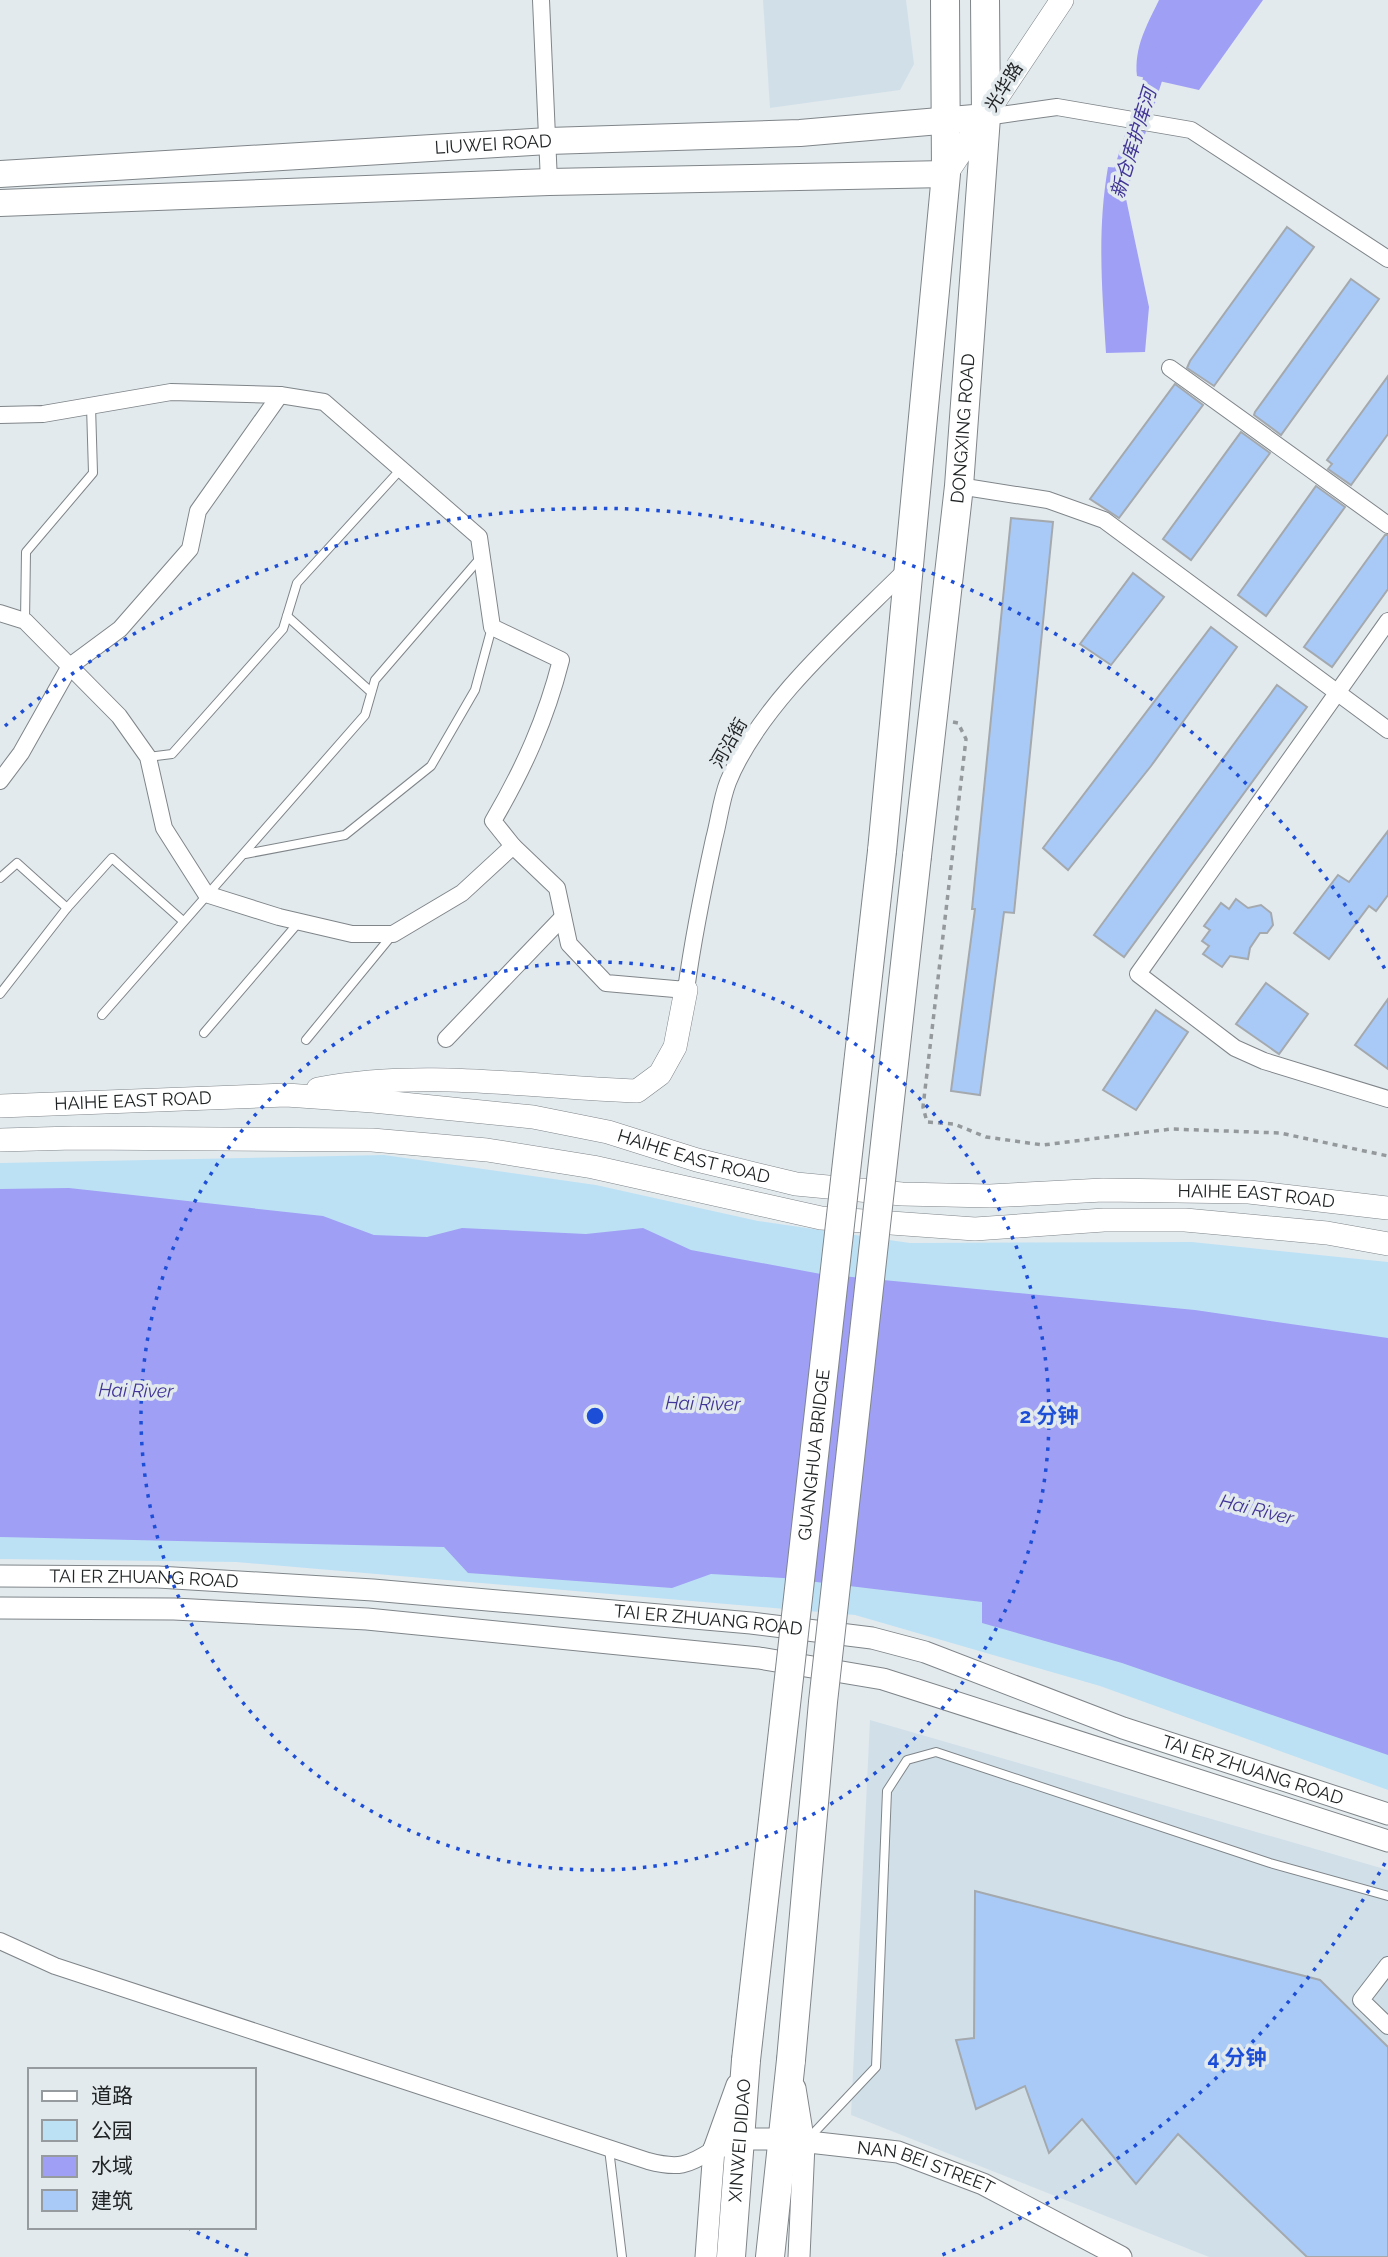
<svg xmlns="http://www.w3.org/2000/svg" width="1388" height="2257" viewBox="0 0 1388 2257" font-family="Raleway,'Noto Sans SC',sans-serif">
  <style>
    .built { fill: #d1e0e8 }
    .green { fill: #bde1f4 }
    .water { fill: #9f9ff5 }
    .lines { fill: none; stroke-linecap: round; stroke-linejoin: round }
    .canal { stroke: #9f9ff5; stroke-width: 19 }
    .building { fill: #a9caf7; stroke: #a4a9ae; stroke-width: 2 }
    .service-casing { stroke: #7f8589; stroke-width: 10 }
    .minor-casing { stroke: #7f8589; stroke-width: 18 }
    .tertiary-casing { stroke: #7f8589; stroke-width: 23 }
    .secondary-casing { stroke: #7f8589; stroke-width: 24 }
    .primary-casing { stroke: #7f8589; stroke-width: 28 }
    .trunk-casing { stroke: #7f8589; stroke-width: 30 }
    .path { stroke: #94999c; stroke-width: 3.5; stroke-dasharray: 5 5; stroke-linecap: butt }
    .service { stroke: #fff; stroke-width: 8 }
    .minor { stroke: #fff; stroke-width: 16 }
    .tertiary { stroke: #fff; stroke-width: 21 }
    .secondary { stroke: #fff; stroke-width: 23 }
    .primary { stroke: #fff; stroke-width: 26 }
    .trunk { stroke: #fff; stroke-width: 28 }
    .trunk-bridge-casing { stroke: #7f8589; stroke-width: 30; stroke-linecap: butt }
    .trunk-bridge { stroke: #fff; stroke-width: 28 }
    .ring { fill: none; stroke: #1d4ed8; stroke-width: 3.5; stroke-dasharray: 3.5 7 }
    .labels { text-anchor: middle; stroke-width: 7; stroke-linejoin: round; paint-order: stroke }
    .street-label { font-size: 18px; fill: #212425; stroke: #e3eaee }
    .water-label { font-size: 19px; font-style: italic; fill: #413596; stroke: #e3eaee }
    .centre { fill: #1d4ed8; stroke: #e3eaee; stroke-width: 3.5 }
    .ring-label { font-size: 21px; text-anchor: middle; font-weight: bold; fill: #1d4ed8; stroke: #e3eaee; stroke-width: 7; stroke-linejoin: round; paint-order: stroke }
  </style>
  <rect width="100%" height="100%" fill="#e3eaee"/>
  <g class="built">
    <polygon points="763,0 906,0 914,64 900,90 770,108"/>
    <polygon points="870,1720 1388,1870 1388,2257 1209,2257 851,2115"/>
  </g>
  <polygon class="green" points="384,1155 596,1185 758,1221 910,1243 1192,1242 1388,1262 1388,1790 1100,1686 855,1615 236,1562 0,1559 0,1163"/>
  <g class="water">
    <path d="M1159 0H1263L1199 90 1137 76C1134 47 1147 25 1159 0Z"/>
    <path d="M1108 167 1131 169 1125 194 1149 307 1145 352 1106 353C1102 288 1097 231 1108 167Z"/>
    <polygon points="69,1188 323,1216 374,1235 427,1237 462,1228 586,1234 643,1228 691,1250 821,1274 1195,1310 1388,1338 1388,1755 1122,1663 982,1623 982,1602 783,1578 711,1574 672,1588 468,1573 444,1547 0,1537 0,1189"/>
  </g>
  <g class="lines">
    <polyline class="canal" points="1116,194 1160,56"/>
  </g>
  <g class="building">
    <polygon points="1287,227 1314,247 1214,386 1187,368 1190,361"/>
    <polygon points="1351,279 1379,299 1281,435 1254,415 1255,412"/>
    <polygon points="1388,376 1388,434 1351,485 1328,469 1332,464 1327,460"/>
    <polygon points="1175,384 1203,405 1119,518 1090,499"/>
    <polygon points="1241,432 1270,453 1191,560 1163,539"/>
    <polygon points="1316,486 1345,507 1266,616 1238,595"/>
    <polygon points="1011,518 1053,522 1014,913 1004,912 980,1095 951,1091 975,909 972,909"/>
    <polygon points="1385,535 1388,535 1388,589 1332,667 1304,647"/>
    <polygon points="1133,573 1164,597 1111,665 1080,644"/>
    <polygon points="1211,627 1237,647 1151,766 1068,870 1043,848"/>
    <polygon points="1277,685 1307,707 1124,957 1094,935"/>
    <polygon points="1388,831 1388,895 1376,911 1369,906 1329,959 1294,933 1338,875 1349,882"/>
    <polygon points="1236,899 1248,908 1261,905 1271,913 1273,925 1267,933 1260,933 1250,948 1248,959 1230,956 1222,967 1203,954 1209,946 1202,941 1210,930 1204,926 1221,903 1229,909"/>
    <polygon points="1266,983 1308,1014 1279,1054 1236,1024"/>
    <polygon points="1388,999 1388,1069 1355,1045"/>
    <polygon points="1156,1010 1188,1032 1136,1110 1103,1090"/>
    <polygon points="975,1891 1320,1980 1388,2047 1388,2257 1307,2257 1178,2134 1136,2184 1082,2119 1049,2153 1025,2086 976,2109 956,2040 974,2038"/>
  </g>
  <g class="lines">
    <g class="service-casing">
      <g id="service">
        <polyline points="287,616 371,692"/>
        <polyline points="25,621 26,552 93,473 91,406"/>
        <polyline points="148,757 172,754 283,629 297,583 401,469"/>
        <polyline points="245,854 345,835 431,766 475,690 492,627"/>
        <polyline points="0,878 17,863 67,908 112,858 183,921"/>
        <polyline points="0,994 67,908"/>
        <polyline points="102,1015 365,715 375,680 482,556"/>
        <polyline points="204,1033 299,922"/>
        <polyline points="306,1040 393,934"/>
        <polyline points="808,2139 876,2067 887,1791 907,1760 936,1752 1270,1863 1388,1896"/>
        <polyline points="609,2149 622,2257"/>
      </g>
    </g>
    <g class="minor-casing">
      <g id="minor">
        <polyline points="541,0 549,182"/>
        <polyline points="986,117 1057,107 1191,130 1388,259"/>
        <polyline points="1170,368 1388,525"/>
        <path d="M0 415 43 414 171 392 280 395 324 402 479 537 492 627 561 660C546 719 524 768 493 821L513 846"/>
        <polyline points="959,486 1048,500 1104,520 1388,730"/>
        <path d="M0 613 25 621 119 716 148 757 164 828 206 894 279 917 352 934H393L462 893 513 846 557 888 569 944 606 983 686 990C693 939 703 889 714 839 719 821 721 800 728 782 760 703 848 628 908 568"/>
        <polyline points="1388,621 1138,974 1235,1048 1264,1061 1388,1099"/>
        <polyline points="0,781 21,753 70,666 120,629 190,549 198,511 280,395"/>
        <polyline points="446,1039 563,917"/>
        <path d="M0 1941 55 1966 648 2161C678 2169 688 2166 714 2149"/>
        <polyline points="1388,1965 1361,2000 1388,2026"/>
      </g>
    </g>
    <g class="tertiary-casing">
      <g id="tertiary">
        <path id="s1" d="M0 1576 158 1577 373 1590 751 1623 872 1638 925 1652 1123 1728 1388 1814"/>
        <polyline points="0,1608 174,1609 367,1619 759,1658 883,1679 1388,1841"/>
        <polyline points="795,2088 804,2144 799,2257"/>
        <path id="s2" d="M714 2149 742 2139H782L898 2152 983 2184 1121 2257"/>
        <polyline points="706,2257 714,2149 737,2085"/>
      </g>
    </g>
    <g class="secondary-casing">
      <g id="secondary">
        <polyline points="946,174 1062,0"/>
        <path d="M318 1089C423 1069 530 1087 637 1091L660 1074 675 1047 686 990"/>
        <path id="s3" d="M0 1106 286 1095 373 1101 533 1117 608 1132 697 1160 796 1184 902 1194 990 1196 1103 1190 1249 1192 1388 1208"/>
        <polyline points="0,1140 74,1138 372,1140 487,1150 593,1167 821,1218 975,1229 1104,1220 1185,1220 1327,1233 1388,1244"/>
      </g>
    </g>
    <g class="primary-casing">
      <g id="primary">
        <path id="s4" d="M0 174 548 141 800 133 986 117"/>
        <polyline points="0,203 549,182 946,174"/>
      </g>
    </g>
    <g class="trunk-casing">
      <g id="trunk">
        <polyline points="882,851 946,174 945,0"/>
        <path id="s5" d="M917 856 959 486 986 117 985 0"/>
        <path id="s6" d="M731 2257 746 2060"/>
        <polyline points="770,2257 791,2060"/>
      </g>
    </g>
    <polyline class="path" points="953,722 958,723 966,739 923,1107 927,1122 954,1124 986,1137 1043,1145 1171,1129 1280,1133 1388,1156"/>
    <use href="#service" class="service"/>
    <use href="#minor" class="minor"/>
    <use href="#tertiary" class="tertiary"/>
    <use href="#secondary" class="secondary"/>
    <use href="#primary" class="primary"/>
    <use href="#trunk" class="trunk"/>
    <g class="trunk-bridge-casing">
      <g id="trunk-bridge">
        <path id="s7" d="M746 2060 882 851"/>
        <polyline points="791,2060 823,1702 917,856"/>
      </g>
    </g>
    <use href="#trunk-bridge" class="trunk-bridge"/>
  </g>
  <g class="ring">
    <circle cx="595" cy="1416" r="454"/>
    <path d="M1385 1863A908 908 0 0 1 942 2255M248 2255A908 908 0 0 1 190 2229M5 726A908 908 0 0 1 1385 969"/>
  </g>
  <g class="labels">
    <g class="street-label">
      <text transform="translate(1004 87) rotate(-58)" y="6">光华路</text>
      <text dy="6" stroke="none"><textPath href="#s4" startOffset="494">LIUWEI ROAD</textPath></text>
      <text dy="6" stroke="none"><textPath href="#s5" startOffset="430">DONGXING ROAD</textPath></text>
      <text transform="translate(729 743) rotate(-60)" y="6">河沿街</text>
      <text dy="6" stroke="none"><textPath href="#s3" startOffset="133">HAIHE EAST ROAD</textPath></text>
      <text dy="6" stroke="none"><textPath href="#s3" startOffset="700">HAIHE EAST ROAD</textPath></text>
      <text dy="6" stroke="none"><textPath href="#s3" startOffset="1267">HAIHE EAST ROAD</textPath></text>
      <text dy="6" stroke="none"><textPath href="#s7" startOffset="609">GUANGHUA BRIDGE</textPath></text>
      <text dy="6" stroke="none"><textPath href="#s1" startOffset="144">TAI ER ZHUANG ROAD</textPath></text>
      <text dy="6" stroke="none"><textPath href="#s1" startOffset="710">TAI ER ZHUANG ROAD</textPath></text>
      <text dy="6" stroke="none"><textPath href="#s1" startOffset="1278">TAI ER ZHUANG ROAD</textPath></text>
      <text dy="6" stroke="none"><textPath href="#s6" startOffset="117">XINWEI DIDAO</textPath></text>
      <text dy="6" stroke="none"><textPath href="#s2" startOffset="217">NAN BEI STREET</textPath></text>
    </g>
    <g class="water-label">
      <text transform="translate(1133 143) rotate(-73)" y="7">新仓库护库河</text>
      <text transform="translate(136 1390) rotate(1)" y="7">Hai River</text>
      <text transform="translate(703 1403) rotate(1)" y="7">Hai River</text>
      <text transform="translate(1257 1509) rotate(14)" y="7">Hai River</text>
    </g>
  </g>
  <circle cx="595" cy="1416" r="10" class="centre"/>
  <g class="ring-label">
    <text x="1049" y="1423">2 分钟</text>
    <text x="1237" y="2065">4 分钟</text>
  </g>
  <rect x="28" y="2068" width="228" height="161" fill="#e3eaee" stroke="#959b9e" stroke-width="2"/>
  <rect x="42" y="2091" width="35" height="10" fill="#ffffff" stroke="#959b9e" stroke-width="2"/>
  <text x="91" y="2103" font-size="21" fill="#212425">道路</text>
  <rect x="42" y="2120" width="35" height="21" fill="#bde1f4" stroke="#959b9e" stroke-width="2"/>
  <text x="91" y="2138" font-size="21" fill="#212425">公园</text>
  <rect x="42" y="2156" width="35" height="21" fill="#9f9ff5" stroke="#959b9e" stroke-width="2"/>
  <text x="91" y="2173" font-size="21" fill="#212425">水域</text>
  <rect x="42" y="2190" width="35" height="21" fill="#a9caf7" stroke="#959b9e" stroke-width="2"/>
  <text x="91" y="2208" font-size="21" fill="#212425">建筑</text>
</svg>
